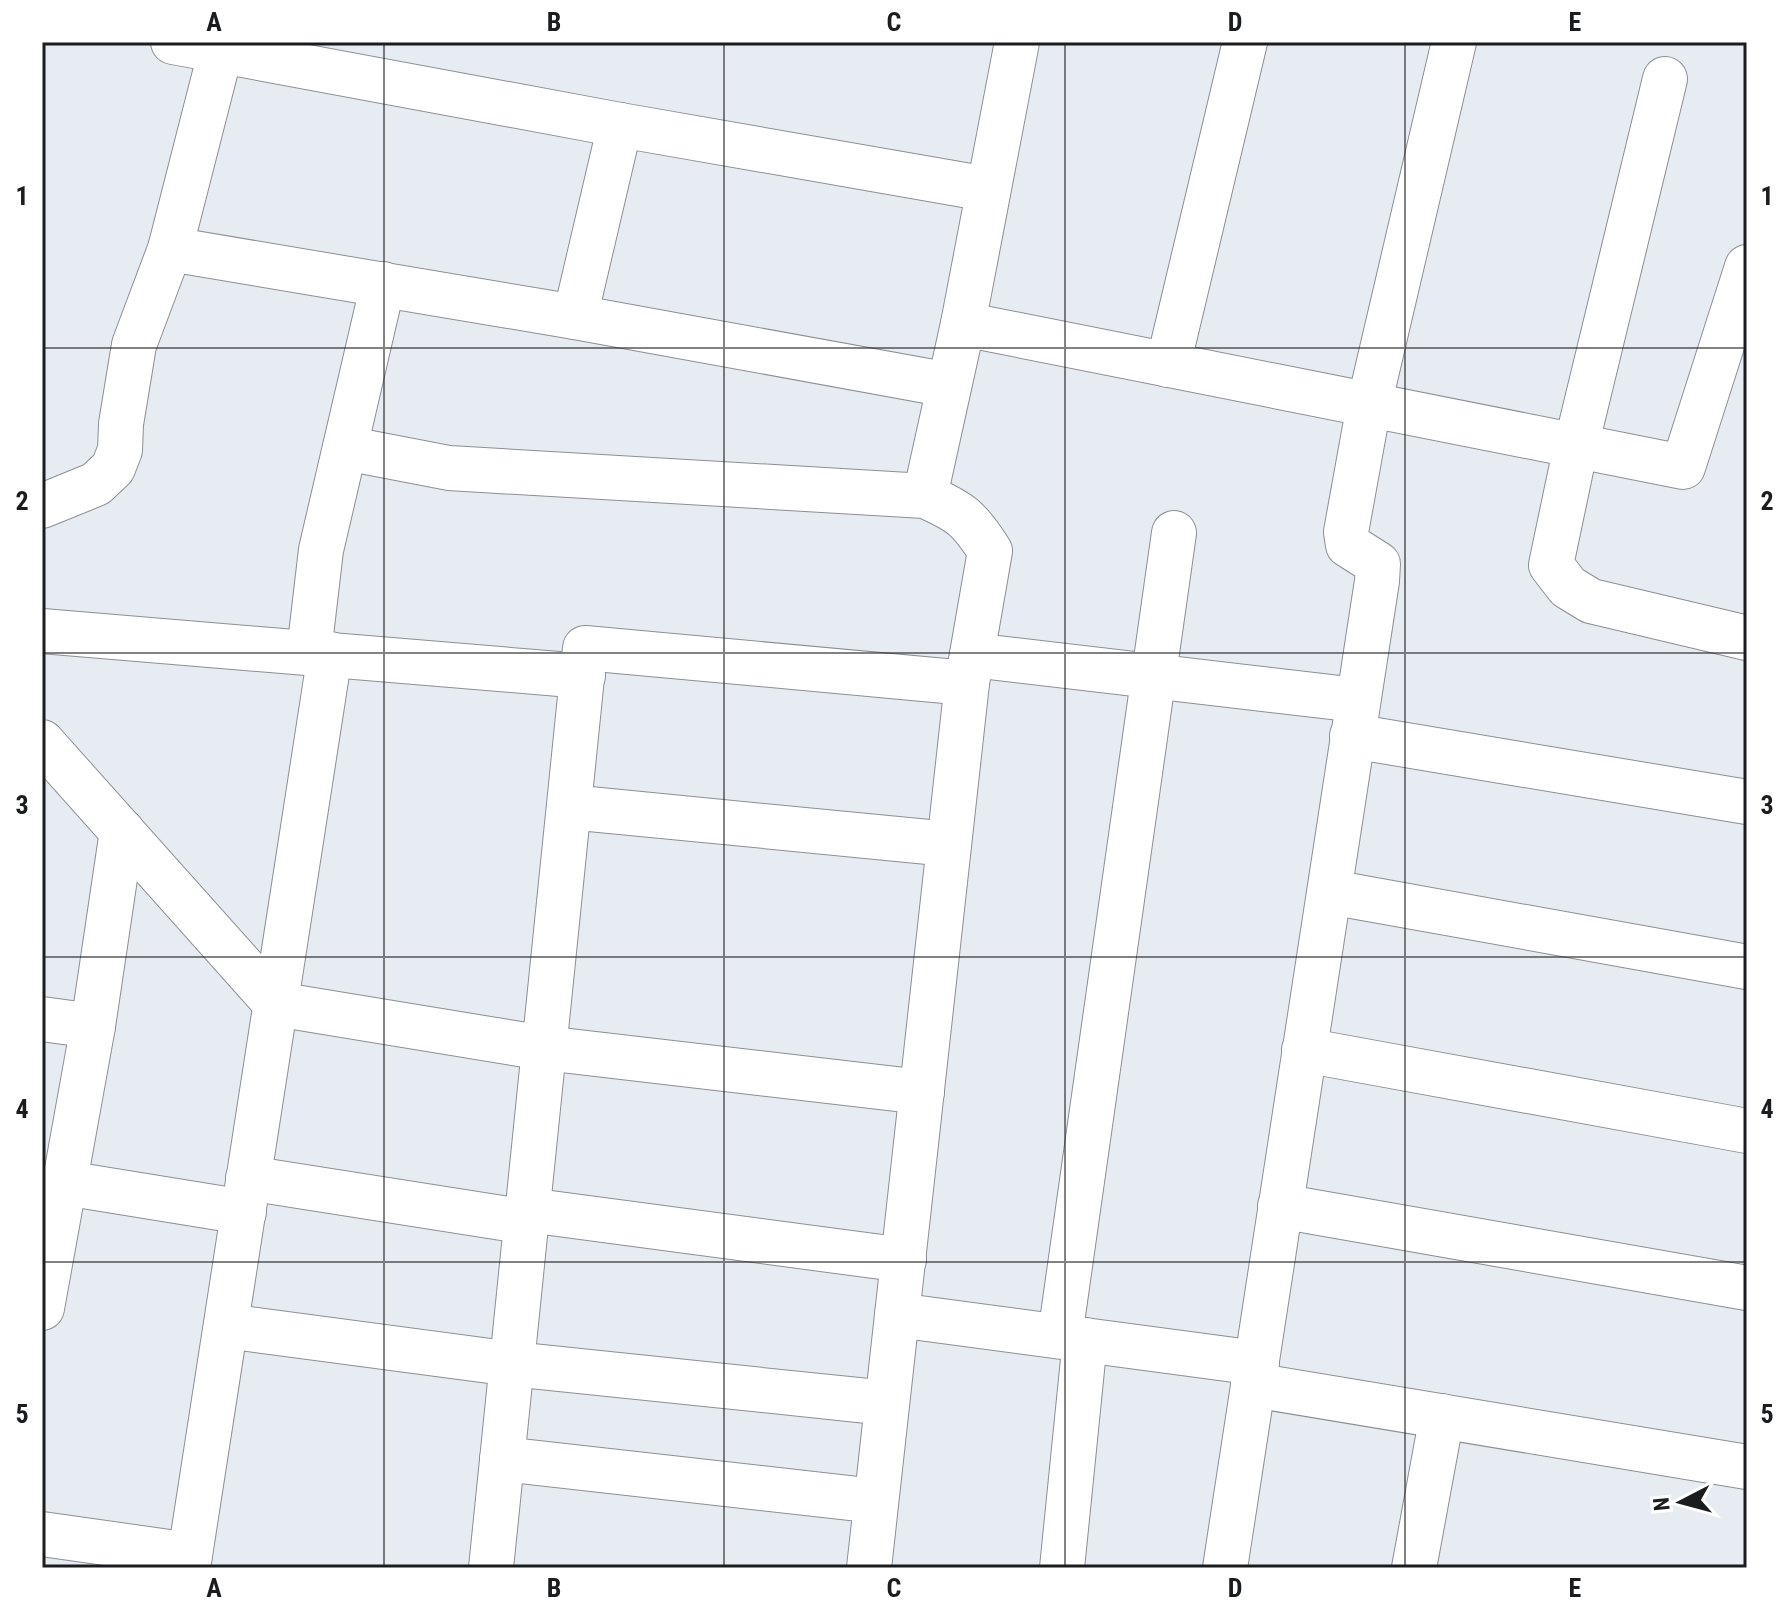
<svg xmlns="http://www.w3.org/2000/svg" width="1789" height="1610" viewBox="0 0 1789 1610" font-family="'Roboto Condensed',sans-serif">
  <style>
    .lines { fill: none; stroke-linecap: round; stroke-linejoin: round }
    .minor-casing { stroke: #8b8f95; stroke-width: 46 }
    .minor { stroke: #fff; stroke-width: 44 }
    .grid { fill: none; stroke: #1b1c1e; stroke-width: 2; stroke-opacity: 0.55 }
    .neatline { fill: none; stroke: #1b1c1e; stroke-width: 3 }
    .grid-label { font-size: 26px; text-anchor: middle; font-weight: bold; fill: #1b1c1e }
  </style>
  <rect width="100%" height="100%" fill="#e7ecf2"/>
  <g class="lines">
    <g class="minor-casing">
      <g id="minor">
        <polyline points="173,42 620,125 987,189"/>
        <polyline points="1665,79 1576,446 1551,565 1568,587 1591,601 1747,638"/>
        <polyline points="170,249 575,317 949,385"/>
        <polyline points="575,317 620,125"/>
        <polyline points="963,324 1683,467 1747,267"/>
        <polyline points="1168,365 1245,42"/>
        <path d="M345 448 449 468 925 496C961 512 969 518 990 551L967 683 869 1568"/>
        <polyline points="925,496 963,324 1017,42"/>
        <polyline points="42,506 96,484 113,468 120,450 121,424 134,345 170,249 223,42"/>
        <polyline points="42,631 583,676"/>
        <polyline points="309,652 321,550 383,284"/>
        <polyline points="972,655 1357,700"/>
        <polyline points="1352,736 1747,802"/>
        <polyline points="42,742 276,1004 544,1048 922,1092"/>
        <polyline points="569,807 949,844"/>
        <polyline points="1330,892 1747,967"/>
        <polyline points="42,1019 93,1026"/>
        <polyline points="1304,1050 1747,1131"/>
        <polyline points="248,1178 527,1222"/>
        <polyline points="65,1183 244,1212"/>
        <polyline points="1280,1206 1747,1288"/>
        <polyline points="528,1210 904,1260"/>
        <polyline points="42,1308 93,1026 122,831"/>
        <polyline points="897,1315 1257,1363"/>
        <polyline points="226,1326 512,1364 887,1403"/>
        <polyline points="1060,1336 1174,533"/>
        <polyline points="1253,1385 1747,1467"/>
        <polyline points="502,1459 876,1501"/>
        <polyline points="42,1534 190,1555"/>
        <polyline points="188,1568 330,654"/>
        <polyline points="491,1568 585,648 967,683"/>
        <polyline points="1062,1568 1085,1340"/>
        <polyline points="1225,1568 1377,581 1378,564 1348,545 1346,532 1369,405 1454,42"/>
        <polyline points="1414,1568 1442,1416"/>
      </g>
    </g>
    <use href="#minor" class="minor"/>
  </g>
  <path class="grid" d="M384 42V1568M724 42V1568M1065 42V1568M1405 42V1568M42 348H1747M42 653H1747M42 957H1747M42 1262H1747"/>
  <rect width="1789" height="1610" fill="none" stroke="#ffffff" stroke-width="88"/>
  <g transform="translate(1681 1502) rotate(264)" stroke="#ffffff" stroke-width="6" paint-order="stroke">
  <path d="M0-6L14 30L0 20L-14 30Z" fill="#1b1c1e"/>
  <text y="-12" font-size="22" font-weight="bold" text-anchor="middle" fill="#1b1c1e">N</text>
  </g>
  <rect x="44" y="44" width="1701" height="1522" class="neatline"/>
  <g class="grid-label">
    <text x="214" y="31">A</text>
    <text x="554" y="31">B</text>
    <text x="894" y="31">C</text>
    <text x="1235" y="31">D</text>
    <text x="1575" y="31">E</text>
    <text x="22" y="205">1</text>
    <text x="1767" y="205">1</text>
    <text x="22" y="510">2</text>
    <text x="1767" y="510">2</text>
    <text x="22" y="814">3</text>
    <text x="1767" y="814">3</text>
    <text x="22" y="1118">4</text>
    <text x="1767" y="1118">4</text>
    <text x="22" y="1423">5</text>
    <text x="1767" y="1423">5</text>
    <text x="214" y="1597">A</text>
    <text x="554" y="1597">B</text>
    <text x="894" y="1597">C</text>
    <text x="1235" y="1597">D</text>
    <text x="1575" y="1597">E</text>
  </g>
</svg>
